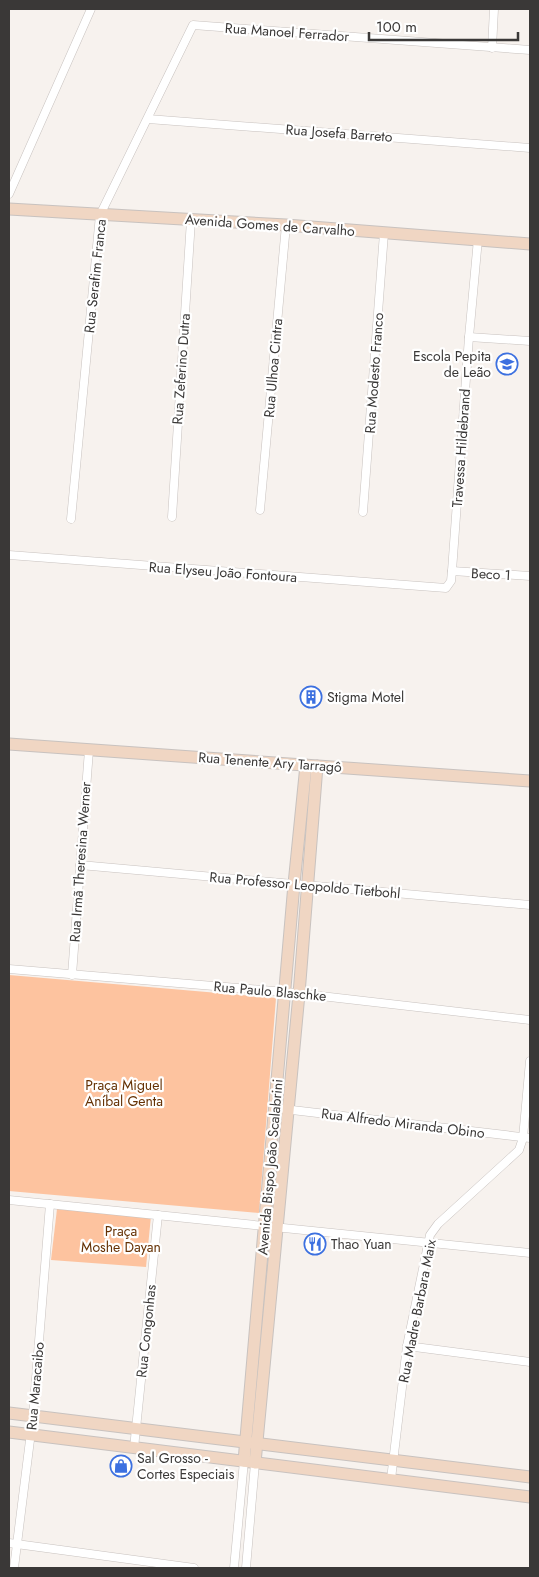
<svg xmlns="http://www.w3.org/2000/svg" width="539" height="1577" viewBox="0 0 539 1577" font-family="Jost,sans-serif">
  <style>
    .green { fill: #fdc39f }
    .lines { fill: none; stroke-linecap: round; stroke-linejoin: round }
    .street-casing { stroke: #c8c2bf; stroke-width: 9 }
    .secondary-casing { stroke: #c8c2bf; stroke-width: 13 }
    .street { stroke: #fff; stroke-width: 8 }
    .secondary { stroke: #f0d6c3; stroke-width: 11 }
    .labels { text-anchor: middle; stroke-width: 4.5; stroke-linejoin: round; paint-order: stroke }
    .street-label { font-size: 14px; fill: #3a3837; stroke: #fff }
    .poi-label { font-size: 14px; fill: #3a3837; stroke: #fff; text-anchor: start }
    .park-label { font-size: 14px; fill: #653104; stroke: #fff }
  </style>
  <rect width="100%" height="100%" fill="#f7f2ee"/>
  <g class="green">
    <polygon points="9,975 276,998 259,1213 9,1191"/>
    <polygon points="57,1209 151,1216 146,1267 51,1260"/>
  </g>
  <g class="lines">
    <g class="street-casing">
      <g id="street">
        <polyline points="492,48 494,9"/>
        <polyline points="148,119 530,148"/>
        <polyline points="9,194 91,9"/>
        <polyline points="469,337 530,341"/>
        <polyline points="260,510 286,225"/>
        <polyline points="363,512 384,233"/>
        <polyline points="172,517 191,220"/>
        <polyline points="71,519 100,215 193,25 530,50"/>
        <polyline points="9,555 446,588 451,581 452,571 469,337 478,239"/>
        <polyline points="452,571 530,576"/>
        <polyline points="80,865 530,905"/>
        <polyline points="9,969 286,992 530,1020"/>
        <polyline points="72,975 89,750"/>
        <polyline points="275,1108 530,1138"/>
        <polyline points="9,1200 530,1253"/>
        <polyline points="407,1346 530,1362"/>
        <polyline points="134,1448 158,1215"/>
        <polyline points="391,1479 407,1346 430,1235 438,1224 519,1150 523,1138 530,1061"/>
        <polyline points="9,1543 194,1568"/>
        <polyline points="14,1568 33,1416 50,1204"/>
        <polyline points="234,1568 244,1461"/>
        <polyline points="246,1568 255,1463"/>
      </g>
    </g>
    <g class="secondary-casing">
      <g id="secondary">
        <polyline points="9,209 286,225 530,244"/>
        <polyline points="9,744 530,781"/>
        <polyline points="9,1413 530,1477"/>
        <polyline points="9,1432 530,1497"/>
        <polyline points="244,1461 294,884 306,765"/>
        <polyline points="255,1463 299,994 317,766"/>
      </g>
    </g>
    <use href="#street" class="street"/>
    <use href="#secondary" class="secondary"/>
  </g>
  <defs>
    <g id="school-ring" transform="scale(1.125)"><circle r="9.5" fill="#fff" stroke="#3c70e0" stroke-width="1.5"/><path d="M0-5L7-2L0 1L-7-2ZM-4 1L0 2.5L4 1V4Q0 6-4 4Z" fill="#3c70e0"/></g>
    <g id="building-ring" transform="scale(1.125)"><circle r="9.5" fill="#fff" stroke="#3c70e0" stroke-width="1.5"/><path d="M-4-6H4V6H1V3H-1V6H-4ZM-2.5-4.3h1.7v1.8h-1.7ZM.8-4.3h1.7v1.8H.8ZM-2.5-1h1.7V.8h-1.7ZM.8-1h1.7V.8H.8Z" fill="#3c70e0"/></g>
    <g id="restaurant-ring" transform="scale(1.125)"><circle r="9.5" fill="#fff" stroke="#3c70e0" stroke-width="1.5"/><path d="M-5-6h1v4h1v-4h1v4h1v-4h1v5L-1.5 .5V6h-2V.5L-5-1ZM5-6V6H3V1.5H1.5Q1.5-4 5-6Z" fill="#3c70e0"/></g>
    <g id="shop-ring" transform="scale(1.125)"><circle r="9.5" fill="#fff" stroke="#3c70e0" stroke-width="1.5"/><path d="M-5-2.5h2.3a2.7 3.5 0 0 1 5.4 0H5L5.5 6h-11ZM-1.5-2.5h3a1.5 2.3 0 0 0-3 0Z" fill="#3c70e0"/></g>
  </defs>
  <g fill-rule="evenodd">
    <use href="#school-ring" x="507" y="364"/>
    <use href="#building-ring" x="311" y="697"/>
    <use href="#restaurant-ring" x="315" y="1244"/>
    <use href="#shop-ring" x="121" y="1466"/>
  </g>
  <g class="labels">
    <g class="street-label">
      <text transform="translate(287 32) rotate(4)" y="5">Rua Manoel Ferrador</text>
      <text transform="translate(339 133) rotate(4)" y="5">Rua Josefa Barreto</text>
      <text transform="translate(270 225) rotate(4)" y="5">Avenida Gomes de Carvalho</text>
      <text transform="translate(95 276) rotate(-84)" y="5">Rua Serafim Franca</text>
      <text transform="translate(273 368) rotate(-85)" y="5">Rua Ulhoa Cintra</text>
      <text transform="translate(181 369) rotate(-86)" y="5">Rua Zeferino Dutra</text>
      <text transform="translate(374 373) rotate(-86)" y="5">Rua Modesto Franco</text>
      <text transform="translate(461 448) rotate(-86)" y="5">Travessa Hildebrand</text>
      <text transform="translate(223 572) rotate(4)" y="5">Rua Elyseu João Fontoura</text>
      <text transform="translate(491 574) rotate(3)" y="5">Beco 1</text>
      <text transform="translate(270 762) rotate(4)" y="5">Rua Tenente Ary Tarragô</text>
      <text transform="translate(80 862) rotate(-86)" y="5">Rua Irmã Theresina Werner</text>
      <text transform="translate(305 885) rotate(5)" y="5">Rua Professor Leopoldo Tietbohl</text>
      <text transform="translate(270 991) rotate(5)" y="5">Rua Paulo Blaschke</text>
      <text transform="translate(403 1123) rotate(7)" y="5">Rua Alfredo Miranda Obino</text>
      <text transform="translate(270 1167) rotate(-85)" y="5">Avenida Bispo João Scalabrini</text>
      <text transform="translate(417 1311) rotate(-79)" y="5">Rua Madre Barbara Maix</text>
      <text transform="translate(146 1331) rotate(-84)" y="5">Rua Congonhas</text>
      <text transform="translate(35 1386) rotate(-85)" y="5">Rua Maracaibo</text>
    </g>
    <g class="poi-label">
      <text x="491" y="361" text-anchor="end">Escola Pepita<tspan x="491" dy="16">de Leão</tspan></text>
      <text x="327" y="702">Stigma Motel</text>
      <text x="331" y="1249">Thao Yuan</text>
      <text x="137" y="1463">Sal Grosso -<tspan x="137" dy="16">Cortes Especiais</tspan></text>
    </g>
    <g class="park-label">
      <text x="124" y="1090">Praça Miguel<tspan x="124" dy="16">Aníbal Genta</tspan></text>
      <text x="121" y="1236">Praça<tspan x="121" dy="16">Moshe Dayan</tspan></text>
    </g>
  </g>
  <rect width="539" height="1577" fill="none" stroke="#3a3837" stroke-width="20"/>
  <path d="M369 32v8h149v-8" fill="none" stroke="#3a3837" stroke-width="2.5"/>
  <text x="376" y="32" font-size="15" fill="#3a3837" stroke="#ffffff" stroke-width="4" paint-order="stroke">100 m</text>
</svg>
